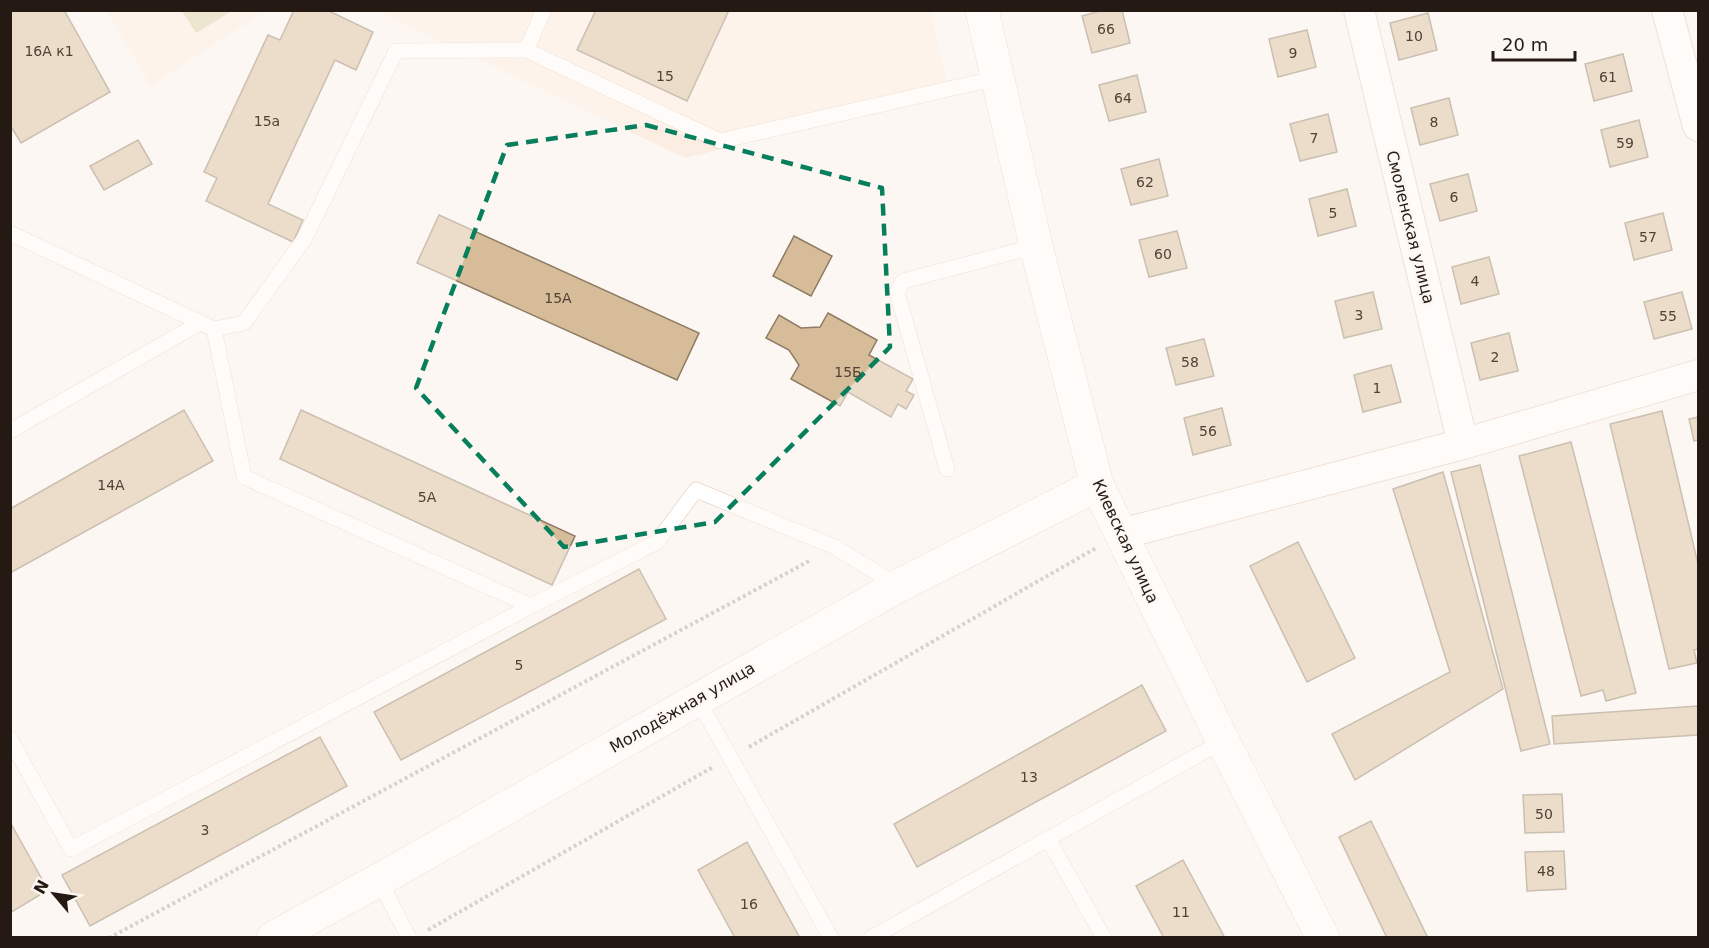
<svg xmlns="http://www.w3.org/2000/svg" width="1709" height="948" viewBox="0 0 1709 948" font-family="'DejaVu Sans',sans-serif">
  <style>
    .built { fill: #fcede3 }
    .green { fill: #d8d0a8 }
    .building { fill: #d6bc99; stroke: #8d7b63; stroke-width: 1.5 }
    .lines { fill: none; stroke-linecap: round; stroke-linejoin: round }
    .service-casing { stroke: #e1c4b2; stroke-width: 16 }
    .minor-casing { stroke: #e1c4b2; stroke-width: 32 }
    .tertiary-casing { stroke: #e1c4b2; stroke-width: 34 }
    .secondary-casing { stroke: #e1c4b2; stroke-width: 34 }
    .path { stroke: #aba39e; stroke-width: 4; stroke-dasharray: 3 3; stroke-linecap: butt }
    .service { stroke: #fff; stroke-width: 15 }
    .minor { stroke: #fff; stroke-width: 30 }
    .tertiary { stroke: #fff; stroke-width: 33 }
    .secondary { stroke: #fff; stroke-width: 33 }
    .marked { fill: none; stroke: #077e5c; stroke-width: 4.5; stroke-dasharray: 12 8; stroke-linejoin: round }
    .labels { text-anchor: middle; stroke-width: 5; stroke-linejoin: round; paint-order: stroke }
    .number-label { font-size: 14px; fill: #504234 }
    .street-label { font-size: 16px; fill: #241a13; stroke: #fdf7f3 }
  </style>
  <rect width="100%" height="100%" fill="#fdf7f3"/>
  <g class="built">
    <polygon points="106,11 266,11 151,86"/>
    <polygon points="377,11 930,11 950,95 685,158"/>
  </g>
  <polygon class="green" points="182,11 232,11 196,33"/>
  <g class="building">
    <polygon points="10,10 64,10 110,92 21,143 10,125"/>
    <polygon points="294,10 327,10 373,32 356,70 335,60 268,204 303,220 293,242 206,201 217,178 204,172 268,35 280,40"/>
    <polygon points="596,10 729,10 687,101 577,50"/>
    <polygon points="1103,10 1122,10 1130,43 1092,53 1082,16"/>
    <polygon points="1428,13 1437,50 1399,60 1390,23"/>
    <polygon points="1307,30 1316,67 1278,77 1269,39"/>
    <polygon points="1623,54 1632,91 1594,101 1585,64"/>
    <polygon points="1137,75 1146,112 1109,121 1099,85"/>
    <polygon points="1449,98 1458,135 1420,145 1411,108"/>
    <polygon points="1328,114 1337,152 1300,161 1290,124"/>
    <polygon points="1639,120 1648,157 1610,167 1601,130"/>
    <polygon points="138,140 152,164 104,190 90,166"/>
    <polygon points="1159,159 1168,196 1131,205 1121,169"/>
    <polygon points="1468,174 1477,211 1440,221 1430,184"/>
    <polygon points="1347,189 1356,226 1318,236 1309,199"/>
    <polygon points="1663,213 1672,250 1634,260 1625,223"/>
    <polygon points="439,215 699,333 677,380 417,263"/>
    <polygon points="1177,231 1187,268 1149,277 1139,240"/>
    <polygon points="794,236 832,256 811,296 773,276"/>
    <polygon points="1489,257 1499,294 1461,304 1452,267"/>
    <polygon points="1373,292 1382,329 1344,338 1335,301"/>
    <polygon points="1682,292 1692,329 1654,339 1644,302"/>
    <polygon points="828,313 877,340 869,355 913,379 906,391 914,395 906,409 898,404 891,417 848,392 840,406 791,379 799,365 789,350 766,338 779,315 801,328 820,327"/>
    <polygon points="1509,333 1518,371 1480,380 1471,343"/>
    <polygon points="1204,339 1214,376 1176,385 1166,348"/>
    <polygon points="1391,365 1401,402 1363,412 1354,375"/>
    <polygon points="1222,408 1231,445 1193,455 1184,418"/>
    <polygon points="184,410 213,461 10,573 10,509"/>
    <polygon points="301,410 575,536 552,585 280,459"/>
    <polygon points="1662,411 1698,564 1698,649 1694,650 1697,663 1669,669 1610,424"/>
    <polygon points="1698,417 1698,440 1694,441 1689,419"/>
    <polygon points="1571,442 1636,693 1606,701 1603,690 1581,696 1519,456"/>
    <polygon points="1480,465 1550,744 1521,751 1451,472"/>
    <polygon points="1443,472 1503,689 1355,780 1332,734 1450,672 1393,489"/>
    <polygon points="1298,542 1355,658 1307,682 1250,566"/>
    <polygon points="639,569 666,619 401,760 374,712"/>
    <polygon points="1142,685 1166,731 917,867 894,824"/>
    <polygon points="1698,706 1698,735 1554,744 1552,716"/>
    <polygon points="320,737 347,786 90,926 62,875"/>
    <polygon points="1562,794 1564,832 1525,833 1523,795"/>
    <polygon points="1371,821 1428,938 1387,938 1339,837"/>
    <polygon points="10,822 48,890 10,913"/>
    <polygon points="747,842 800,938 735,938 698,870"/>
    <polygon points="1564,851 1566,889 1527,891 1525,852"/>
    <polygon points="1183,860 1225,938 1164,938 1136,886"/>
  </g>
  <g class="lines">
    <g class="service-casing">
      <g id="service">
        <polyline points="544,10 526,50 720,141 997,78"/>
        <polyline points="10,233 214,329 244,477 531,606"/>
        <polyline points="214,329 244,323 305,238 396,51 526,50"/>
        <polyline points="10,431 200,323"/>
        <polyline points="947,469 897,292 903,281 1036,246"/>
        <polyline points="697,698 831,938"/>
        <polyline points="10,739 71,849 531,606 657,542 696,490 835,547 898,586"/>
        <polyline points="1048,839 1104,938"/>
        <polyline points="379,880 409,938"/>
        <polyline points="871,938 1223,741"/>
      </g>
    </g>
    <g class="minor-casing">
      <g id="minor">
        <polyline points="1359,10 1463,444"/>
        <polyline points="1667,10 1698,126"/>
        <polyline points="1121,534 1463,444 1698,375"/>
      </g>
    </g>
    <g class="tertiary-casing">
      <polyline id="tertiary" points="273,938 379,880 898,586 1097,485"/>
    </g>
    <g class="secondary-casing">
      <polyline id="secondary" points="982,10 1036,246 1097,485 1223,741 1323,938"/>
    </g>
    <g class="path">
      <polyline points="749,747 1096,548"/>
      <polyline points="428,930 713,767"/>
      <polyline points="109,938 811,560"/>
    </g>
    <use href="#service" class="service"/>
    <use href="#minor" class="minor"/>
    <use href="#tertiary" class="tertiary"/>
    <use href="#secondary" class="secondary"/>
  </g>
  <path d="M0 0H1709V948H0ZM646 125 882 188 890 347 715 522 564 547 416 388 507 145Z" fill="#fdf7f3" fill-opacity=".55" fill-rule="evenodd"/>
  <path class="marked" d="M646 125 882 188 890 347 715 522 564 547 416 388 507 145Z"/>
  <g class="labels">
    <g class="number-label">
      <text x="1106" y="34">66</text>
      <text x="1414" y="41">10</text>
      <text x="49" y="56">16А к1</text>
      <text x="1293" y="58">9</text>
      <text x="665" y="81">15</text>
      <text x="1608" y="82">61</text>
      <text x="1123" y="103">64</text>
      <text x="267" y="126">15a</text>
      <text x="1434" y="127">8</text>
      <text x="1314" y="143">7</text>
      <text x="1625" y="148">59</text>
      <text x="1145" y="187">62</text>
      <text x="1454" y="202">6</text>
      <text x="1333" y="218">5</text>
      <text x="1648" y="242">57</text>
      <text x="1163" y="259">60</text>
      <text x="1475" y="286">4</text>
      <text x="558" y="303">15А</text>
      <text x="1359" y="320">3</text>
      <text x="1668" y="321">55</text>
      <text x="1495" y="362">2</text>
      <text x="1190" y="367">58</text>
      <text x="848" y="377">15Б</text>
      <text x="1377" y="393">1</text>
      <text x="1208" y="436">56</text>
      <text x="111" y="490">14А</text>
      <text x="427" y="502">5А</text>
      <text x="519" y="670">5</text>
      <text x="1029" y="782">13</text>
      <text x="1544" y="819">50</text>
      <text x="205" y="835">3</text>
      <text x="1546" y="876">48</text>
      <text x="749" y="909">16</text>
      <text x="1181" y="917">11</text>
    </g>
    <g class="street-label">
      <text transform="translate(1411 227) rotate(76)" y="6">Смоленская улица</text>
      <text transform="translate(1126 541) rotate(65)" y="6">Киевская улица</text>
      <text transform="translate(682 707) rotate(-30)" y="6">Молодёжная улица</text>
    </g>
  </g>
  <rect width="1709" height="948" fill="none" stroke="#241a13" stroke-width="24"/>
  <g transform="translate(54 894) rotate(299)" stroke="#fdf7f3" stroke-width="4.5" paint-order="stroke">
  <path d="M0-4.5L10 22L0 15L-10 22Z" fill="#241a13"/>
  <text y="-9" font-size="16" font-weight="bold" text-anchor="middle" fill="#241a13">N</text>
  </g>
  <path d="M1493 51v9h82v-9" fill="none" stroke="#241a13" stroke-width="3"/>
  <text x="1502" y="51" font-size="18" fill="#241a13" stroke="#fdf7f3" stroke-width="4.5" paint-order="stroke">20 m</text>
</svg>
